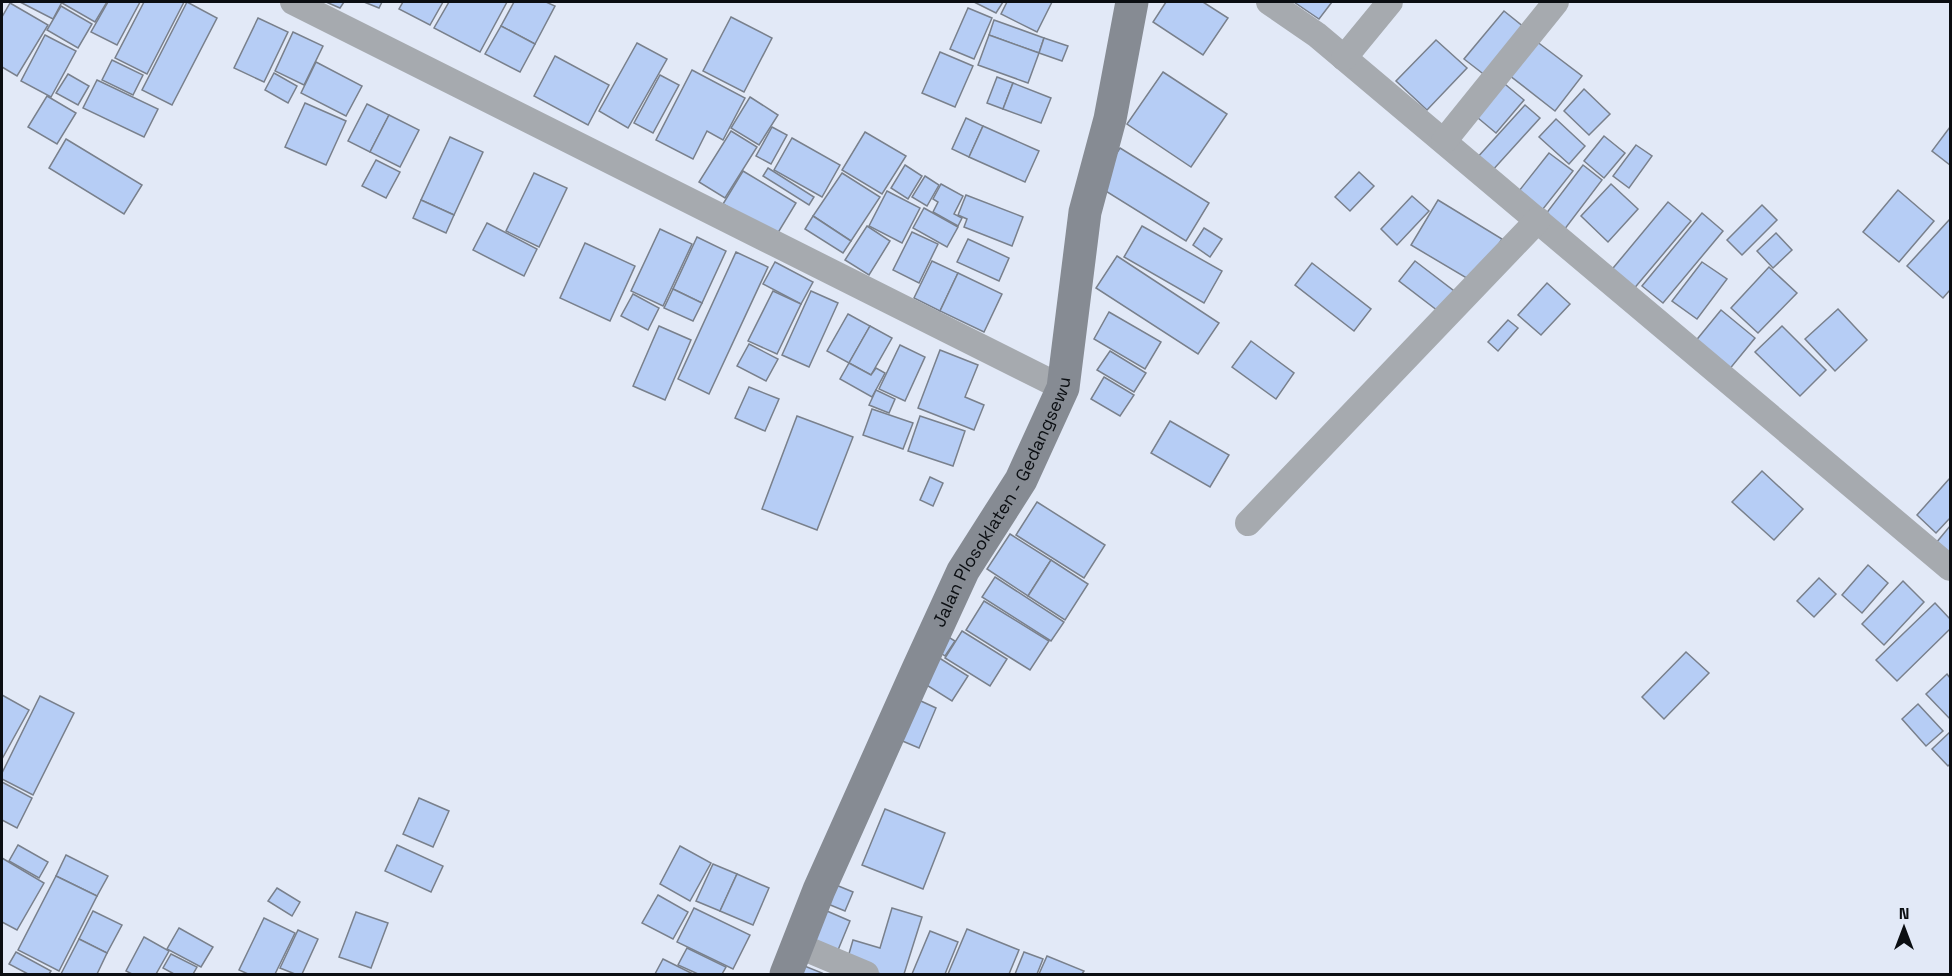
<svg xmlns="http://www.w3.org/2000/svg" width="1952" height="976" viewBox="0 0 1952 976" font-family="'Space Grotesk',sans-serif">
  <style>
    .building { fill: #b6cdf5; stroke: #79808c; stroke-width: 1.5 }
    .lines { fill: none; stroke-linecap: round; stroke-linejoin: round }
    .minor { stroke: #a6aaaf; stroke-width: 26 }
    .secondary { stroke: #868b93; stroke-width: 33 }
    .labels { text-anchor: middle; stroke-width: 4.5; stroke-linejoin: round; paint-order: stroke }
    .street-label { font-size: 18px; fill: #0b0e12; stroke: #e2e9f7 }
  </style>
  <rect width="100%" height="100%" fill="#e2e9f7"/>
  <g class="building">
    <polygon points="20,2 62,2 53,19"/>
    <polygon points="63,2 107,2 95,22 62,3"/>
    <polygon points="108,2 140,2 117,45 91,32"/>
    <polygon points="144,2 184,2 147,74 115,58"/>
    <polygon points="187,2 217,18 172,105 142,90"/>
    <polygon points="326,2 344,2 340,8"/>
    <polygon points="364,2 382,2 379,8"/>
    <polygon points="403,2 443,2 430,25 399,9"/>
    <polygon points="449,2 507,2 480,52 434,28"/>
    <polygon points="514,2 546,2 555,6 535,44 501,26"/>
    <polygon points="974,2 1003,2 996,13"/>
    <polygon points="1007,2 1052,2 1037,32 1001,14"/>
    <polygon points="1166,2 1203,2 1228,18 1203,55 1153,22"/>
    <polygon points="1294,2 1332,2 1319,19"/>
    <polygon points="10,3 48,25 17,76 2,67 2,17"/>
    <polygon points="61,6 92,24 78,48 47,30"/>
    <polygon points="968,8 992,18 974,59 950,49"/>
    <polygon points="1504,11 1525,28 1486,76 1464,59"/>
    <polygon points="731,17 772,38 744,92 703,71"/>
    <polygon points="258,18 288,32 264,82 234,68"/>
    <polygon points="994,20 1044,38 1039,53 989,35"/>
    <polygon points="501,26 535,44 520,72 485,54"/>
    <polygon points="293,32 323,46 304,85 275,71"/>
    <polygon points="45,35 76,51 51,97 21,81"/>
    <polygon points="989,35 1039,53 1028,83 978,65"/>
    <polygon points="1044,38 1068,46 1062,61 1039,53"/>
    <polygon points="1436,40 1467,68 1427,110 1396,81"/>
    <polygon points="1536,41 1582,76 1555,111 1509,75"/>
    <polygon points="637,43 667,59 628,128 599,111"/>
    <polygon points="940,52 973,66 955,107 922,93"/>
    <polygon points="555,56 609,85 588,125 534,96"/>
    <polygon points="112,60 143,75 133,95 102,80"/>
    <polygon points="316,62 362,86 346,116 301,93"/>
    <polygon points="692,70 745,98 723,140 707,131 693,159 656,140"/>
    <polygon points="1163,72 1227,114 1191,167 1127,124"/>
    <polygon points="274,73 297,86 288,103 265,90"/>
    <polygon points="68,74 89,86 78,105 56,93"/>
    <polygon points="660,75 679,85 653,133 634,123"/>
    <polygon points="997,77 1013,83 1003,109 987,103"/>
    <polygon points="97,80 158,109 144,137 83,108"/>
    <polygon points="1500,80 1524,100 1496,133 1472,113"/>
    <polygon points="1013,83 1051,98 1041,123 1003,109"/>
    <polygon points="1584,89 1610,114 1589,135 1564,111"/>
    <polygon points="47,96 76,113 57,144 28,127"/>
    <polygon points="750,97 778,115 759,145 731,128"/>
    <polygon points="305,103 346,121 326,165 285,147"/>
    <polygon points="367,104 389,115 370,152 348,141"/>
    <polygon points="1525,105 1540,118 1491,172 1476,159"/>
    <polygon points="389,115 419,130 400,167 370,152"/>
    <polygon points="966,118 983,126 969,157 952,149"/>
    <polygon points="1556,119 1585,146 1569,164 1539,137"/>
    <polygon points="983,126 1039,151 1025,182 969,157"/>
    <polygon points="772,127 787,135 771,164 756,156"/>
    <polygon points="1950,127 1950,165 1932,151"/>
    <polygon points="731,131 757,147 725,198 699,182"/>
    <polygon points="865,132 906,156 882,194 842,170"/>
    <polygon points="1604,136 1625,153 1604,178 1584,161"/>
    <polygon points="450,137 483,152 454,215 421,200"/>
    <polygon points="792,138 840,165 822,197 774,170"/>
    <polygon points="66,139 142,185 124,214 49,168"/>
    <polygon points="1636,145 1652,156 1629,188 1613,176"/>
    <polygon points="1120,148 1209,203 1186,241 1096,185"/>
    <polygon points="1549,153 1573,171 1539,214 1515,196"/>
    <polygon points="376,160 400,172 386,198 362,186"/>
    <polygon points="905,165 922,176 908,199 891,188"/>
    <polygon points="1583,165 1602,180 1561,234 1542,219"/>
    <polygon points="768,168 814,197 809,205 763,176"/>
    <polygon points="743,171 796,203 776,236 723,204"/>
    <polygon points="1359,172 1374,186 1350,211 1335,197"/>
    <polygon points="534,173 567,188 539,247 506,231"/>
    <polygon points="842,173 880,197 851,241 813,216"/>
    <polygon points="925,176 939,185 927,206 912,197"/>
    <polygon points="941,184 963,196 954,214 962,218 958,226 933,212 938,202 933,199"/>
    <polygon points="1611,184 1638,209 1608,242 1581,216"/>
    <polygon points="1898,190 1934,221 1899,262 1863,232"/>
    <polygon points="887,191 920,208 902,243 869,226"/>
    <polygon points="966,195 1023,217 1012,246 964,227 967,219 958,215"/>
    <polygon points="1412,196 1429,211 1397,245 1381,229"/>
    <polygon points="421,200 454,215 446,233 413,218"/>
    <polygon points="1438,200 1502,239 1475,283 1411,245"/>
    <polygon points="1668,202 1691,221 1632,291 1609,273"/>
    <polygon points="1762,205 1777,220 1742,255 1727,240"/>
    <polygon points="924,208 958,227 947,247 913,228"/>
    <polygon points="1702,213 1723,231 1663,303 1642,286"/>
    <polygon points="813,216 851,241 843,253 805,229"/>
    <polygon points="1950,219 1950,290 1943,298 1907,266"/>
    <polygon points="487,223 537,249 524,276 473,250"/>
    <polygon points="867,226 890,241 869,275 845,260"/>
    <polygon points="1142,226 1222,271 1204,303 1124,257"/>
    <polygon points="1204,228 1222,239 1210,257 1193,245"/>
    <polygon points="660,229 692,244 663,306 631,291"/>
    <polygon points="912,232 938,244 919,283 893,270"/>
    <polygon points="1776,233 1792,250 1773,268 1757,251"/>
    <polygon points="697,237 726,251 702,303 673,289"/>
    <polygon points="968,239 1009,258 999,281 957,262"/>
    <polygon points="585,243 635,266 610,321 560,298"/>
    <polygon points="736,252 768,267 709,394 678,379"/>
    <polygon points="1117,256 1219,323 1198,354 1096,288"/>
    <polygon points="932,261 958,273 940,311 914,298"/>
    <polygon points="1415,261 1458,294 1442,314 1399,281"/>
    <polygon points="775,262 813,282 801,304 763,284"/>
    <polygon points="1702,262 1727,279 1697,319 1672,301"/>
    <polygon points="1312,263 1371,309 1354,331 1295,285"/>
    <polygon points="1769,267 1797,293 1758,333 1731,308"/>
    <polygon points="958,273 1002,294 984,332 940,311"/>
    <polygon points="1547,283 1570,304 1541,335 1518,315"/>
    <polygon points="673,289 702,303 693,321 664,308"/>
    <polygon points="773,291 801,304 777,354 748,341"/>
    <polygon points="811,291 838,303 809,367 782,355"/>
    <polygon points="633,294 659,308 648,330 621,316"/>
    <polygon points="1838,309 1867,340 1835,371 1805,339"/>
    <polygon points="1721,310 1755,338 1728,371 1694,343"/>
    <polygon points="1109,312 1161,342 1145,369 1094,339"/>
    <polygon points="848,314 870,326 849,363 827,351"/>
    <polygon points="1508,320 1518,328 1498,351 1488,342"/>
    <polygon points="659,326 691,340 665,400 633,386"/>
    <polygon points="870,326 892,338 871,375 849,363"/>
    <polygon points="1782,326 1826,370 1800,396 1755,352"/>
    <polygon points="1251,341 1294,373 1276,399 1232,367"/>
    <polygon points="749,344 778,359 766,381 737,366"/>
    <polygon points="900,345 925,357 905,401 879,389"/>
    <polygon points="940,350 978,365 965,397 984,405 974,430 918,408"/>
    <polygon points="1110,351 1146,373 1134,392 1097,370"/>
    <polygon points="849,363 871,375 876,368 885,373 872,397 840,379"/>
    <polygon points="1104,377 1134,395 1120,416 1091,399"/>
    <polygon points="749,387 779,399 765,431 735,418"/>
    <polygon points="876,390 895,399 889,413 869,405"/>
    <polygon points="872,409 913,423 903,449 863,435"/>
    <polygon points="797,416 853,437 817,530 762,509"/>
    <polygon points="920,416 965,431 953,466 908,451"/>
    <polygon points="1170,421 1229,455 1210,487 1151,453"/>
    <polygon points="1762,471 1803,509 1774,540 1732,502"/>
    <polygon points="930,477 943,483 933,506 920,500"/>
    <polygon points="1950,478 1950,518 1936,533 1917,515"/>
    <polygon points="1037,502 1105,545 1084,578 1016,535"/>
    <polygon points="1950,526 1950,555 1936,543"/>
    <polygon points="1010,534 1051,560 1028,596 987,569"/>
    <polygon points="1051,560 1088,584 1065,620 1028,596"/>
    <polygon points="1868,565 1888,583 1862,613 1842,595"/>
    <polygon points="995,577 1064,622 1051,641 982,597"/>
    <polygon points="1819,578 1836,594 1814,617 1797,601"/>
    <polygon points="1903,581 1924,602 1884,645 1862,624"/>
    <polygon points="984,601 1049,641 1030,670 966,630"/>
    <polygon points="1935,603 1950,619 1950,629 1897,681 1876,660"/>
    <polygon points="962,631 1007,659 990,686 945,658"/>
    <polygon points="940,632 955,641 945,656 931,646"/>
    <polygon points="1686,652 1709,673 1664,719 1642,697"/>
    <polygon points="933,654 968,676 952,701 917,679"/>
    <polygon points="1947,674 1950,678 1950,719 1926,694"/>
    <polygon points="2,695 29,710 2,759"/>
    <polygon points="40,696 74,713 33,795 2,779 2,773"/>
    <polygon points="910,696 936,708 919,748 893,737"/>
    <polygon points="1918,704 1943,731 1926,746 1902,719"/>
    <polygon points="1950,732 1950,764 1948,766 1932,749"/>
    <polygon points="2,782 32,798 17,828 2,820"/>
    <polygon points="419,798 449,811 433,847 403,834"/>
    <polygon points="885,809 945,833 923,889 862,865"/>
    <polygon points="18,845 48,862 39,878 9,861"/>
    <polygon points="397,845 443,866 431,892 385,871"/>
    <polygon points="680,846 711,863 690,901 660,884"/>
    <polygon points="66,855 108,876 97,896 56,876"/>
    <polygon points="2,858 44,883 17,930 2,922"/>
    <polygon points="713,864 737,874 720,911 696,901"/>
    <polygon points="737,874 769,888 753,925 720,911"/>
    <polygon points="56,876 97,896 59,971 18,950"/>
    <polygon points="836,885 853,892 845,911 828,904"/>
    <polygon points="277,888 300,902 292,916 268,901"/>
    <polygon points="658,895 688,912 673,939 642,923"/>
    <polygon points="694,908 750,935 733,969 677,942"/>
    <polygon points="820,908 850,921 838,950 808,937"/>
    <polygon points="892,908 922,917 904,974 881,974 846,964 853,940 880,948"/>
    <polygon points="93,911 122,925 107,953 79,939"/>
    <polygon points="356,912 388,923 371,968 339,957"/>
    <polygon points="264,918 295,933 275,974 248,974 239,970"/>
    <polygon points="179,928 213,947 201,967 167,949"/>
    <polygon points="967,929 1019,950 1009,974 948,974"/>
    <polygon points="298,930 318,939 302,974 295,974 280,968"/>
    <polygon points="930,931 958,942 945,974 912,974"/>
    <polygon points="144,937 169,951 156,974 132,974 126,971"/>
    <polygon points="79,939 107,953 97,974 61,974"/>
    <polygon points="687,948 726,967 722,974 698,974 678,965"/>
    <polygon points="16,952 51,971 49,974 28,974 9,964"/>
    <polygon points="1024,952 1043,959 1037,974 1015,974"/>
    <polygon points="171,954 197,967 193,974 174,974 163,968"/>
    <polygon points="1047,956 1084,971 1082,974 1039,974"/>
    <polygon points="663,959 693,974 655,974"/>
    <polygon points="797,963 822,973 821,974 792,974"/>
  </g>
  <g class="lines">
    <g class="minor">
      <polyline points="293,2 1063,388"/>
      <polyline points="1269,2 1317,35 1950,568"/>
      <polyline points="1344,58 1390,2"/>
      <polyline points="1444,141 1556,2"/>
      <polyline points="1248,523 1538,220"/>
      <polyline points="797,945 866,974"/>
    </g>
    <path class="secondary" id="s1" d="M786 974 819 890 918 669 963 571 1021 480 1063 388 1085 212 1110 119 1132 2"/>
  </g>
  <g class="labels">
    <g class="street-label">
      <text dy="6" stroke="none"><textPath href="#s1" startOffset="520">Jalan Plosoklaten - Gedangsewu</textPath></text>
    </g>
  </g>
  <rect width="1952" height="976" fill="none" stroke="#0b0e12" stroke-width="6"/>
  <g transform="translate(1904 928)" stroke="#e2e9f7" stroke-width="4.5" paint-order="stroke">
  <path d="M0-4.5L10 22L0 15L-10 22Z" fill="#0b0e12"/>
  <text y="-9" font-size="16" font-weight="bold" text-anchor="middle" fill="#0b0e12">N</text>
  </g>
</svg>
